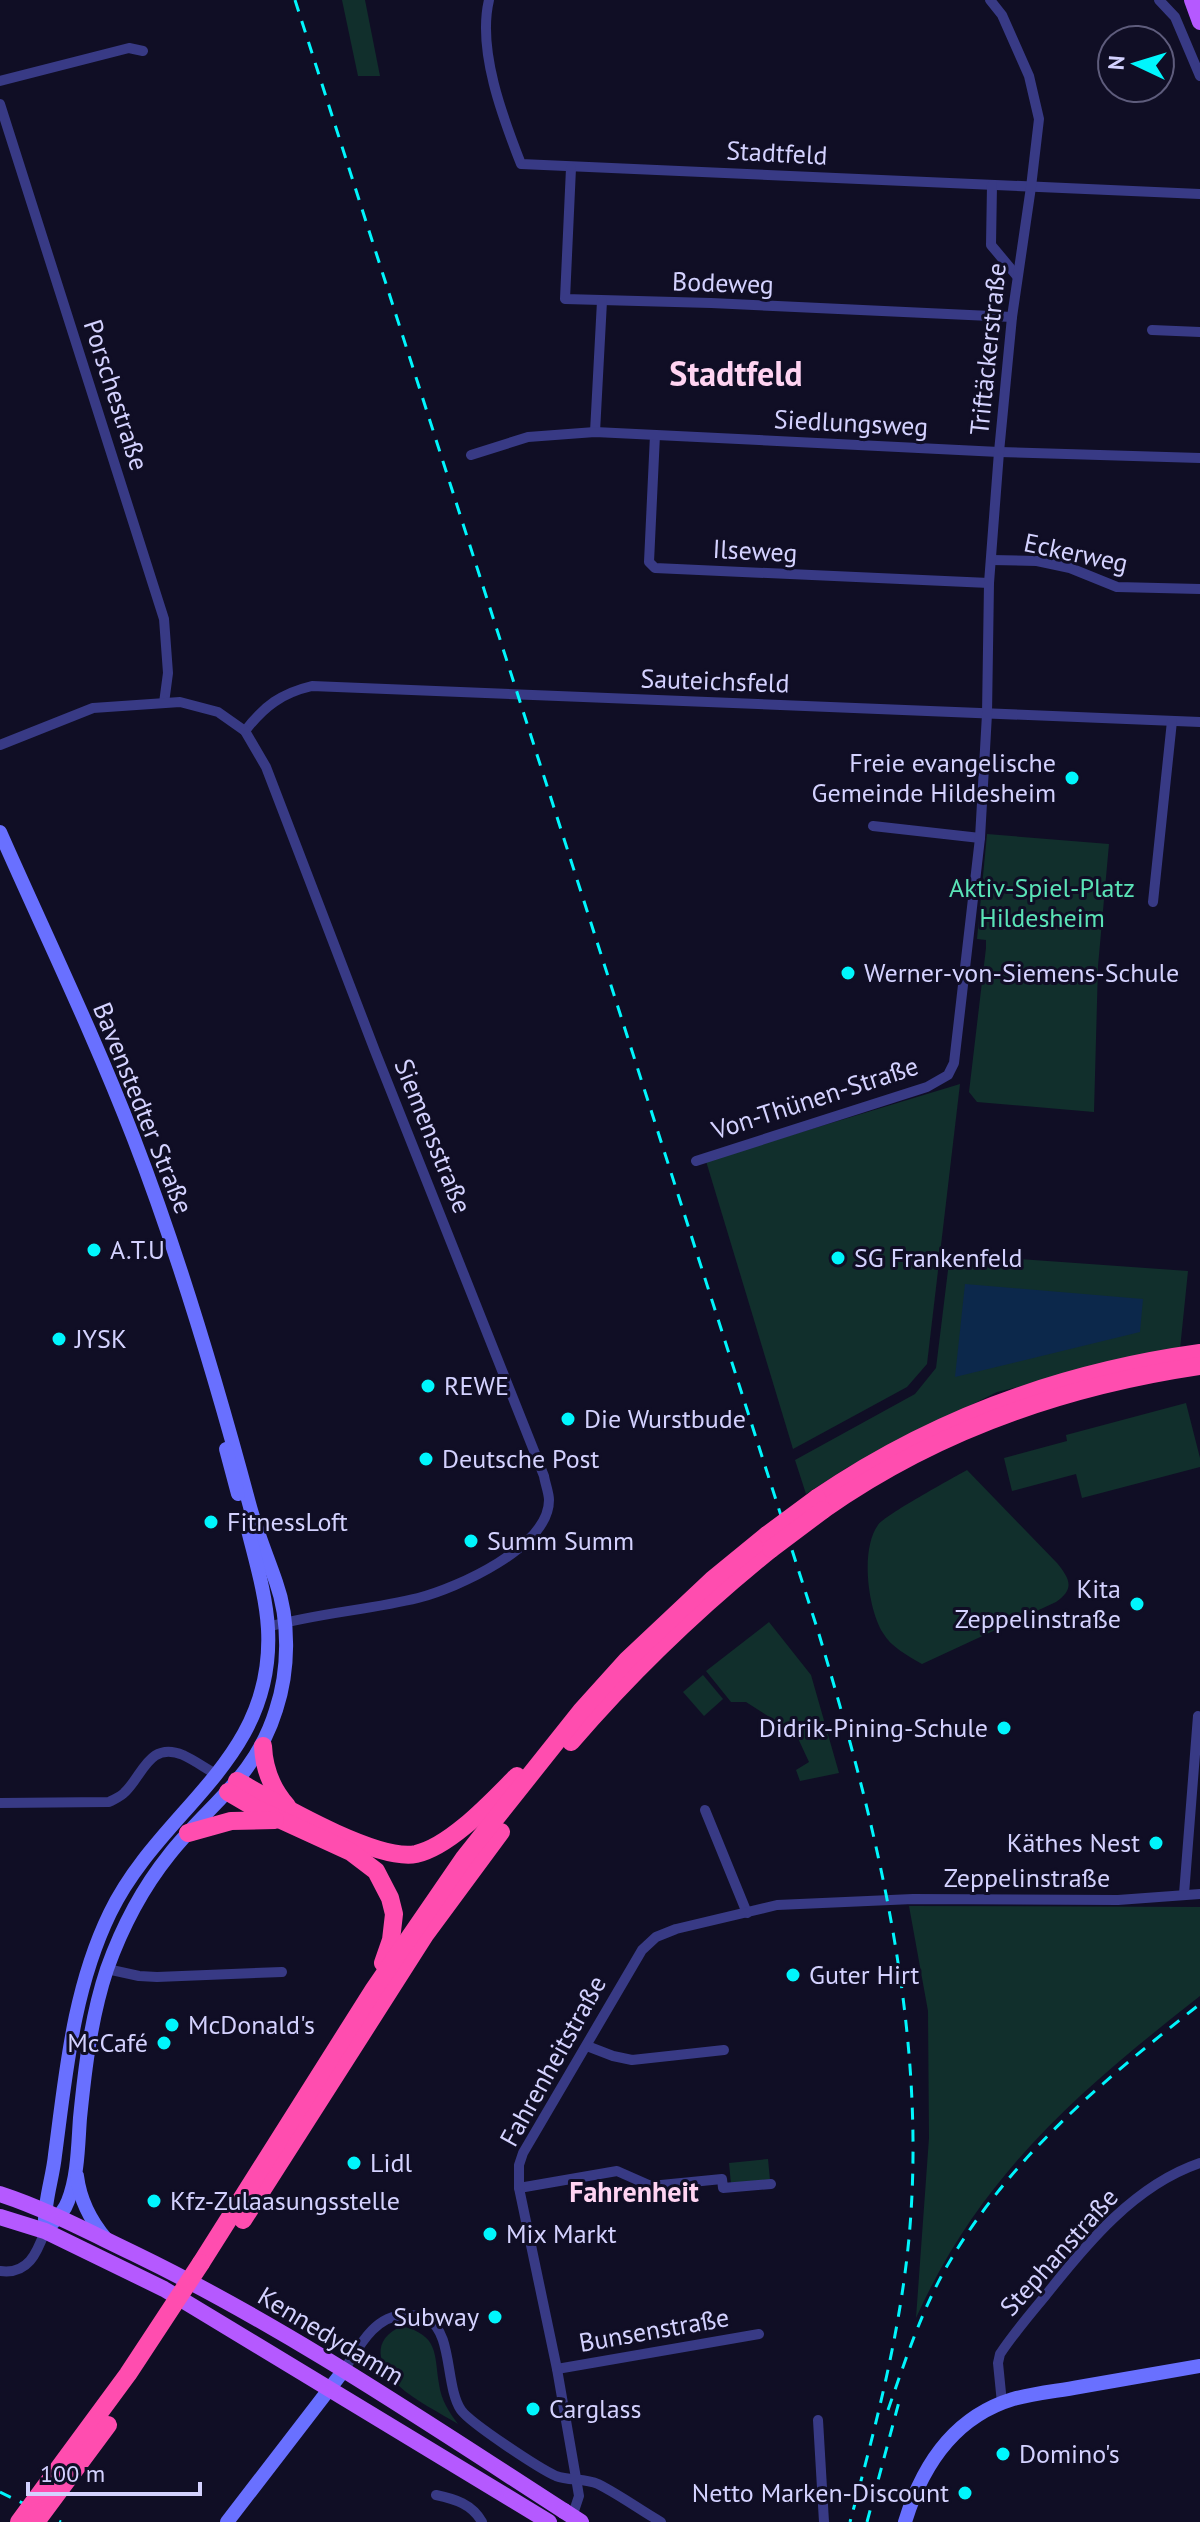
<svg xmlns="http://www.w3.org/2000/svg" width="1200" height="2522" viewBox="0 0 1200 2522" font-family="'PT Sans',sans-serif">
  <style>
    .green { fill: #112f2c }
    .water { fill: #0c284b }
    .lines { fill: none; stroke-linecap: round; stroke-linejoin: round }
    .street { stroke: #383a85; stroke-width: 10 }
    .secondary { stroke: #6970ff; stroke-width: 14 }
    .primary { stroke: #b559ff; stroke-width: 16 }
    .highway { stroke: #ff4daf; stroke-width: 18 }
    .rail { stroke: #00f6fd; stroke-width: 3; stroke-dasharray: 12 10; stroke-linecap: butt }
    .primary-bridge { stroke: #b559ff; stroke-width: 16 }
    .highway-bridge { stroke: #ff4daf; stroke-width: 18 }
    .poi-dot { fill: #00f6fd; stroke: #100e25; stroke-width: 3 }
    .labels { text-anchor: middle; stroke-width: 6; stroke-linejoin: round; paint-order: stroke }
    .street-label { font-size: 26px; fill: #d4d2ff; stroke: #100e25 }
    .poi-label { font-size: 26px; fill: #d4d2ff; stroke: #100e25; text-anchor: start }
    .park-label { font-size: 26px; fill: #5ae3b7; stroke: #100e25 }
    .neighbourhood-label { font-size: 28px; font-weight: bold; fill: #ffd4f2; stroke: #100e25 }
    .district-label { font-size: 34px; font-weight: bold; fill: #ffd4f2; stroke: #100e25 }
  </style>
  <rect width="100%" height="100%" fill="#100e25"/>
  <g class="green">
    <polygon points="342,0 365,0 380,76 358,76"/>
    <polygon points="987,834 1109,844 1098,966 1094,1112 977,1102 969,1092 986,948 986,940 977,939"/>
    <polygon points="960,1084 927,1364 907,1387 793,1449 706,1161"/>
    <polygon points="950,1254 1188,1271 1180,1349 997,1392 848,1467 806,1494 795,1460 915,1394 936,1368"/>
    <polygon points="1186,1403 1200,1458 1200,1467 1082,1498 1076,1474 1012,1491 1004,1458 1067,1441 1066,1435"/>
    <path d="M967 1470 1057 1563C1070 1579 1075 1589 1056 1602L922 1664C908 1656 891 1647 883 1633 868 1609 860 1550 878 1525 885 1515 951 1479 967 1470Z"/>
    <polygon points="769,1622 811,1675 839,1773 800,1781 796,1770 809,1762 796,1734 746,1702 731,1702 706,1671"/>
    <polygon points="703,1675 723,1699 704,1716 683,1692"/>
    <path d="M909 1906 1200 1907V1996C1079 2091 981 2174 916 2318L929 2138 928 2011Z"/>
    <polygon points="768,2159 770,2180 731,2184 729,2163"/>
    <path d="M402 2326C439 2336 434 2353 439 2384 441 2400 449 2412 458 2424 440 2413 414 2400 399 2386 378 2365 370 2340 402 2326Z"/>
  </g>
  <polygon class="water" points="965,1284 1143,1299 1140,1332 955,1377"/>
  <g class="lines">
    <g class="street">
      <path d="M489 0C477 50 503 118 521 164L1200 194"/>
      <polyline points="1159,0 1175,17 1200,76"/>
      <polyline points="0,81 129,48 143,51"/>
      <polyline points="0,104 164,619 168,673 164,703"/>
      <polyline points="571,168 565,299 711,303 1012,317"/>
      <polyline points="992,185 991,245 1017,276"/>
      <polyline points="1152,330 1200,332"/>
      <polyline points="595,432 602,301"/>
      <polyline points="655,435 649,562 655,568 989,583"/>
      <polyline points="471,455 528,437 595,432 999,452 1200,458"/>
      <polyline points="991,560 1037,561 1070,568 1117,587 1200,589"/>
      <path d="M245 731C264 706 282 693 312 686L1200 722"/>
      <path d="M0 745 93 708 180 702 218 712 245 731 266 767 375 1051 544 1476C545 1483 549 1493 549 1500 549 1547 457 1588 418 1598 369 1610 317 1613 268 1627"/>
      <polyline points="873,826 980,838"/>
      <polyline points="1153,902 1172,721"/>
      <polyline points="696,1161 927,1087 948,1075 954,1063 980,838 987,714 989,583 999,452 1012,317 1031,187 1039,119 1029,76 1002,15 990,0"/>
      <path d="M0 1803 109 1802C114 1799 121 1797 125 1792 143 1775 149 1741 183 1755 194 1760 205 1768 216 1774"/>
      <polyline points="705,1810 747,1913"/>
      <polyline points="1184,1894 1198,1716"/>
      <polyline points="107,1969 139,1976 157,1977 282,1972"/>
      <polyline points="587,2046 613,2056 632,2060 724,2050"/>
      <polyline points="519,2188 617,2171 651,2186 722,2179 723,2188 771,2184"/>
      <path d="M0 2271C28 2275 37 2253 45 2231"/>
      <polyline points="557,2369 759,2334"/>
      <path d="M344 2370C359 2347 374 2316 404 2315 412 2315 421 2315 428 2319 453 2334 445 2386 461 2410 470 2423 540 2469 556 2476 569 2481 585 2478 598 2484 620 2495 640 2510 661 2522"/>
      <path d="M1002 2403 998 2363 1000 2354C1014 2333 1030 2314 1046 2295 1087 2243 1135 2185 1200 2163"/>
      <polyline points="818,2420 824,2522"/>
      <path d="M436 2495C455 2499 472 2504 482 2522"/>
      <polyline points="571,2520 579,2496 576,2478 557,2369 519,2188 519,2165 523,2153 642,1950 656,1937 676,1929 777,1905 913,1899 1118,1900 1200,1894"/>
    </g>
    <g class="secondary">
      <path d="M0 832C45 934 94 1035 134 1139 180 1258 216 1380 249 1503 256 1530 267 1556 276 1582 290 1621 289 1671 276 1710 255 1778 210 1803 169 1855 141 1890 122 1927 107 1969 91 2017 85 2068 80 2118 78 2145 78 2176 68 2201 64 2213 53 2222 45 2231"/>
      <polyline points="226,1449 238,1494"/>
      <path d="M77 2176C80 2200 90 2220 106 2239"/>
      <path d="M45 2220C45 2199 53 2176 55 2155 66 2073 73 1989 110 1913 161 1808 275 1761 268 1629 266 1593 254 1556 246 1522"/>
      <polyline points="227,2522 344,2370"/>
      <path d="M905 2522C922 2466 954 2417 1013 2399 1035 2393 1058 2391 1079 2387 1120 2380 1160 2373 1200 2366"/>
    </g>
    <g class="primary">
      <polyline points="1192,0 1200,22"/>
      <path d="M0 2194C46 2209 89 2232 133 2253 284 2326 423 2420 564 2511"/>
      <polyline points="0,2217 45,2231 164,2289 549,2522"/>
    </g>
    <g class="highway">
      <path d="M817 1498C933 1419 1062 1372 1200 1353"/>
      <path d="M823 1510C935 1431 1065 1386 1200 1366"/>
      <path d="M571 1742C632 1671 698 1608 771 1549"/>
      <path d="M263 1746C264 1769 271 1788 287 1806"/>
      <path d="M237 1781C275 1802 376 1862 416 1854 451 1846 492 1801 517 1776"/>
      <polyline points="228,1792 257,1809 351,1852 376,1871 390,1898 394,1914 391,1940 383,1963"/>
      <polyline points="188,1833 231,1821 275,1820"/>
      <polyline points="243,2220 425,1935 501,1832"/>
      <polyline points="201,2263 374,1989 464,1858 581,1711 627,1660 712,1580 767,1535"/>
    </g>
    <g class="rail">
      <path d="M295 0 818 1631C877 1827 928 2031 909 2238 900 2334 875 2429 850 2522"/>
      <path d="M888 2410C904 2364 919 2318 942 2275 1004 2162 1101 2082 1200 2004"/>
      <polyline points="0,2492 61,2522"/>
      <polyline points="867,2522 900,2398"/>
    </g>
    <polyline class="primary-bridge" points="564,2511 581,2522"/>
    <g class="highway-bridge">
      <polyline points="767,1535 817,1498"/>
      <polyline points="771,1549 823,1510"/>
      <polyline points="19,2522 128,2374 201,2263"/>
      <polyline points="36,2522 108,2425"/>
    </g>
  </g>
  <g class="poi-dot">
    <circle cx="1072" cy="778" r="8"/>
    <circle cx="848" cy="973" r="8"/>
    <circle cx="94" cy="1250" r="8"/>
    <circle cx="838" cy="1258" r="8"/>
    <circle cx="59" cy="1339" r="8"/>
    <circle cx="428" cy="1386" r="8"/>
    <circle cx="568" cy="1419" r="8"/>
    <circle cx="426" cy="1459" r="8"/>
    <circle cx="211" cy="1522" r="8"/>
    <circle cx="471" cy="1541" r="8"/>
    <circle cx="1137" cy="1604" r="8"/>
    <circle cx="1004" cy="1728" r="8"/>
    <circle cx="1156" cy="1843" r="8"/>
    <circle cx="793" cy="1975" r="8"/>
    <circle cx="172" cy="2025" r="8"/>
    <circle cx="164" cy="2043" r="8"/>
    <circle cx="354" cy="2163" r="8"/>
    <circle cx="154" cy="2201" r="8"/>
    <circle cx="490" cy="2234" r="8"/>
    <circle cx="495" cy="2317" r="8"/>
    <circle cx="533" cy="2409" r="8"/>
    <circle cx="1003" cy="2454" r="8"/>
    <circle cx="965" cy="2493" r="8"/>
  </g>
  <g class="labels">
    <g class="street-label">
      <text transform="translate(777 153) rotate(3)" y="9">Stadtfeld</text>
      <text transform="translate(723 283) rotate(2)" y="9">Bodeweg</text>
      <text transform="translate(988 349) rotate(-84)" y="9">Triftäckerstraße</text>
      <text transform="translate(116 395) rotate(72)" y="9">Porschestraße</text>
      <text transform="translate(851 423) rotate(3)" y="9">Siedlungsweg</text>
      <text transform="translate(755 551) rotate(3)" y="9">Ilseweg</text>
      <text transform="translate(1076 553) rotate(12)" y="9">Eckerweg</text>
      <text transform="translate(715 681) rotate(2)" y="9">Sauteichsfeld</text>
      <text transform="translate(815 1098) rotate(-18)" y="9">Von-Thünen-Straße</text>
      <text transform="translate(143 1108) rotate(68)" y="9">Bavenstedter Straße</text>
      <text transform="translate(433 1136) rotate(68)" y="9">Siemensstraße</text>
      <text x="1027" y="1887">Zeppelinstraße</text>
      <text transform="translate(553 2061) rotate(-61)" y="9">Fahrenheitstraße</text>
      <text transform="translate(1059 2252) rotate(-48)" y="9">Stephanstraße</text>
      <text transform="translate(654 2330) rotate(-10)" y="9">Bunsenstraße</text>
      <text transform="translate(331 2336) rotate(31)" y="9">Kennedydamm</text>
    </g>
    <g class="poi-label">
      <text x="1056" y="772" text-anchor="end">Freie evangelische<tspan x="1056" dy="30">Gemeinde Hildesheim</tspan></text>
      <text x="864" y="982">Werner-von-Siemens-Schule</text>
      <text x="110" y="1259">A.T.U</text>
      <text x="854" y="1267">SG Frankenfeld</text>
      <text x="75" y="1348">JYSK</text>
      <text x="444" y="1395">REWE</text>
      <text x="584" y="1428">Die Wurstbude</text>
      <text x="442" y="1468">Deutsche Post</text>
      <text x="227" y="1531">FitnessLoft</text>
      <text x="487" y="1550">Summ Summ</text>
      <text x="1121" y="1598" text-anchor="end">Kita<tspan x="1121" dy="30">Zeppelinstraße</tspan></text>
      <text x="988" y="1737" text-anchor="end">Didrik-Pining-Schule</text>
      <text x="1140" y="1852" text-anchor="end">Käthes Nest</text>
      <text x="809" y="1984">Guter Hirt</text>
      <text x="188" y="2034">McDonald's</text>
      <text x="148" y="2052" text-anchor="end">McCafé</text>
      <text x="370" y="2172">Lidl</text>
      <text x="170" y="2210">Kfz-Zulaasungsstelle</text>
      <text x="506" y="2243">Mix Markt</text>
      <text x="479" y="2326" text-anchor="end">Subway</text>
      <text x="549" y="2418">Carglass</text>
      <text x="1019" y="2463">Domino's</text>
      <text x="949" y="2502" text-anchor="end">Netto Marken-Discount</text>
    </g>
    <g class="park-label">
      <text x="1042" y="897">Aktiv-Spiel-Platz<tspan x="1042" dy="30">Hildesheim</tspan></text>
    </g>
    <g class="neighbourhood-label">
      <text x="634" y="2202">Fahrenheit</text>
    </g>
    <g class="district-label">
      <text x="736" y="386">Stadtfeld</text>
    </g>
  </g>
  <g transform="translate(1136 64) rotate(274)"><circle r="38" fill="#100e25" stroke="#5e5c7c" stroke-width="2"/>
  <path d="M0-6L14 30L0 20L-14 30Z" fill="#00f6fd"/>
  <text y="-12" font-size="22" font-weight="bold" text-anchor="middle" fill="#d4d2ff">N</text>
  </g>
  <path d="M28 2482v12h172v-12" fill="none" stroke="#d4d2ff" stroke-width="4"/>
  <text x="40" y="2482" font-size="24" fill="#d4d2ff" stroke="#100e25" stroke-width="6" paint-order="stroke">100 m</text>
</svg>
